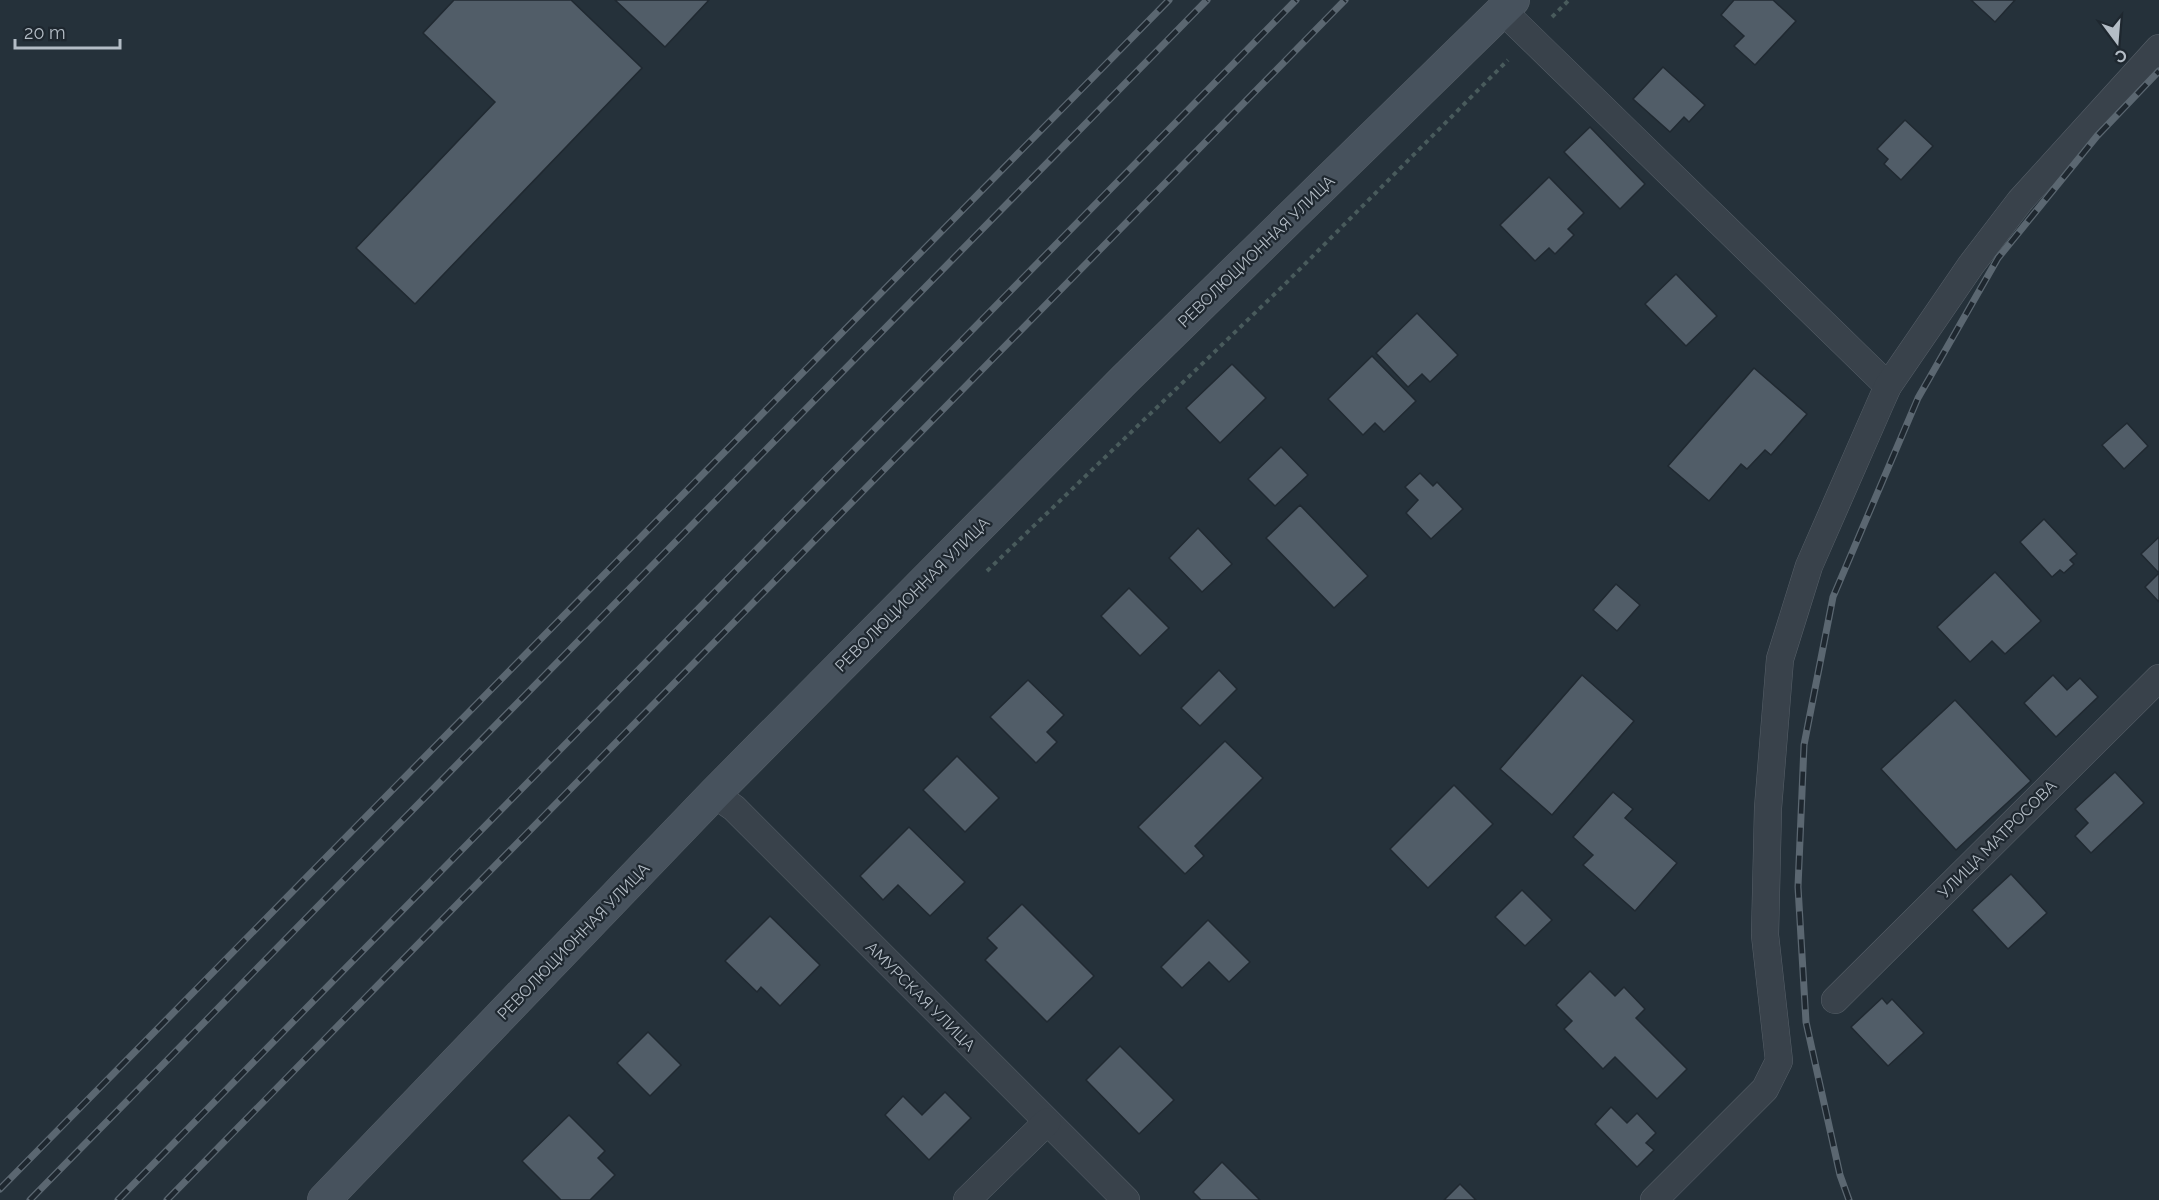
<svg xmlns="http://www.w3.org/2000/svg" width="2159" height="1200" viewBox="0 0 2159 1200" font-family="Raleway,sans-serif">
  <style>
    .building { fill: #515d68; stroke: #202931; stroke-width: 1.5 }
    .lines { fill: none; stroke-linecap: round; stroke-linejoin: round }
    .street-casing { stroke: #576069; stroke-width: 28 }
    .secondary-casing { stroke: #576069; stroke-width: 34 }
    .path { stroke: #495b5c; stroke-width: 4; stroke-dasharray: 4.5 4.5; stroke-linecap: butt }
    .street { stroke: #39424b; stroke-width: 27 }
    .secondary { stroke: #47525d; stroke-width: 33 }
    .rail-casing { stroke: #5b6771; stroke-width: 7 }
    .rail { stroke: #1e272f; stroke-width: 4.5; stroke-dasharray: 14; stroke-linecap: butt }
    .labels { text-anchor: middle; stroke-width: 4.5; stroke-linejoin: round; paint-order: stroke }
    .street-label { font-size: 16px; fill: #b4bdc6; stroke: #1e272f }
  </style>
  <rect width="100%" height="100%" fill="#25313a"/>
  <g class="building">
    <polygon points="454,0 571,0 642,68 415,304 356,248 495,102 423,33"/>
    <polygon points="615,0 709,0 665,47"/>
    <polygon points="1734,0 1773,0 1796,21 1755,65 1734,46 1744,36 1721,15"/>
    <polygon points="1971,0 2015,0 1995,22"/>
    <polygon points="1663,67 1705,105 1689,122 1684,117 1670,132 1633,99"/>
    <polygon points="1905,120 1933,146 1901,180 1884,164 1888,159 1877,149"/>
    <polygon points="1590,127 1645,184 1620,209 1564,152"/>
    <polygon points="1549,177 1584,213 1568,229 1574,235 1555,254 1549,248 1535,261 1500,225"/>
    <polygon points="1676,274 1717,316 1686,346 1645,304"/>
    <polygon points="1417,313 1458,355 1430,382 1422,374 1408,387 1376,353"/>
    <polygon points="1372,356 1416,401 1384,432 1375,423 1363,435 1328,399"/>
    <polygon points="1232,364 1266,398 1220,443 1186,408"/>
    <polygon points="1754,368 1807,414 1771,455 1765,450 1747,469 1741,464 1709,501 1668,466"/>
    <polygon points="2127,423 2148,446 2124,469 2102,445"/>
    <polygon points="1281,447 1308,475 1275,506 1248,479"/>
    <polygon points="1420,473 1433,486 1437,482 1463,509 1431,539 1406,513 1418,500 1405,487"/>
    <polygon points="1300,505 1368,576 1334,608 1266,538"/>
    <polygon points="2044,519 2077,554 2070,560 2074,564 2064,573 2060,570 2052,577 2020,542"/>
    <polygon points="1198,528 1232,564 1202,592 1169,558"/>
    <polygon points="2159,537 2159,602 2145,587 2159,573 2141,554"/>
    <polygon points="1995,572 2041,621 2005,654 1992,641 1970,662 1937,627"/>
    <polygon points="1616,584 1640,605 1617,631 1593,610"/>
    <polygon points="1129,588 1169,628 1140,656 1101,616"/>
    <polygon points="1219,670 1237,689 1200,726 1181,708"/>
    <polygon points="1582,675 1634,721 1552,815 1500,769"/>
    <polygon points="2053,675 2067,690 2080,678 2098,697 2056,737 2024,703"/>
    <polygon points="1028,680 1064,715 1047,732 1057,742 1036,763 990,717"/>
    <polygon points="1955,700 2031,781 1956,850 1881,769"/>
    <polygon points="1225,741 1263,778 1195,846 1204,856 1185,874 1138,827"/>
    <polygon points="957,756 999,798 965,832 923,790"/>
    <polygon points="2115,772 2144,803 2091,853 2075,836 2088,823 2075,809"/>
    <polygon points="1454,785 1493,824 1428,888 1390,849"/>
    <polygon points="1613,792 1633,809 1625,818 1677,863 1635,911 1583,865 1593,855 1573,837"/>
    <polygon points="909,827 965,882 930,916 898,885 883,900 860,876"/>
    <polygon points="2011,874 2047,913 2008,949 1972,910"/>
    <polygon points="1522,890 1552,920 1525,946 1495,917"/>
    <polygon points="1022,904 1094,976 1047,1022 985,960 997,948 987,938"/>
    <polygon points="770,916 820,965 780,1006 761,987 757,992 725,961"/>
    <polygon points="1208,920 1250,962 1229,982 1209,962 1182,988 1161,967"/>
    <polygon points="1590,971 1615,996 1624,987 1645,1009 1636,1018 1687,1069 1657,1099 1615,1057 1603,1069 1564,1029 1572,1021 1556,1005"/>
    <polygon points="1882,998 1887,1004 1892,999 1924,1033 1888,1066 1851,1027"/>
    <polygon points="648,1032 681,1065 650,1096 617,1063"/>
    <polygon points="1120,1046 1174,1100 1139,1134 1086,1080"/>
    <polygon points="945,1092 971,1118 929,1160 885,1115 903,1096 922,1115"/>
    <polygon points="1611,1107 1627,1123 1637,1113 1656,1133 1646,1143 1654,1150 1637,1167 1595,1124"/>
    <polygon points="569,1115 605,1151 598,1158 615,1175 590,1200 561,1200 522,1161"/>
    <polygon points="1222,1162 1260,1200 1201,1200 1193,1192"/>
    <polygon points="1460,1184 1476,1200 1444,1200"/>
  </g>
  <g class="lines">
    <g class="street-casing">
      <g id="street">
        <polyline points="1502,10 1888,386"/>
        <polyline points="714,794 734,808 1126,1200"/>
        <polyline points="1835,1000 2159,678"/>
        <polyline points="967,1200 1047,1122"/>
        <polyline points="1654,1200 1765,1089 1779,1061 1765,935 1768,808 1780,659 1809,566 1880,404 1888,386 1971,265 2020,201 2159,48"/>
      </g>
    </g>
    <g class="secondary-casing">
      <polyline id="secondary" points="324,1200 714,794 1125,379 1513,0"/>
    </g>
    <g class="path">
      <polyline points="1552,17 1569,0"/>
      <polyline points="987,571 1284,285 1508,60"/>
    </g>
    <use href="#street" class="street"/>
    <use href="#secondary" class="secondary"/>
    <g class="rail-casing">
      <g id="rail">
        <polyline points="0,1189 1169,0"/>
        <polyline points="30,1200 1207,0"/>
        <polyline points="118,1200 1296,0"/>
        <polyline points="167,1200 1345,0"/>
        <polyline points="1849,1200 1840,1175 1806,1022 1798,887 1804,745 1833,597 1918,398 1998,258 2097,136 2159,71"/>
      </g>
    </g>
    <use href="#rail" class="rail"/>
  </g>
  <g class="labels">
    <g class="street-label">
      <text transform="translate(1256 251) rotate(-44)" y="6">РЕВОЛЮЦИОННАЯ УЛИЦА</text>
      <text transform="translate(912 594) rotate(-45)" y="6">РЕВОЛЮЦИОННАЯ УЛИЦА</text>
      <text transform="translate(1997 839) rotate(-45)" y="6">УЛИЦА МАТРОСОВА</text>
      <text transform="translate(573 941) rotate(-46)" y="6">РЕВОЛЮЦИОННАЯ УЛИЦА</text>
      <text transform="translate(921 996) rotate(45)" y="6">АМУРСКАЯ УЛИЦА</text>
    </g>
  </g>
  <g transform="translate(2117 42) rotate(164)" stroke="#1e272f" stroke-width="4.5" paint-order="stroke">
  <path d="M0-4.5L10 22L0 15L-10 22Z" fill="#b4bdc6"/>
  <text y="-9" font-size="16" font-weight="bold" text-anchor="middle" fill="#b4bdc6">С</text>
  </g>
  <path d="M15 39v9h105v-9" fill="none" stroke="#b4bdc6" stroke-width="3"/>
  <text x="24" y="39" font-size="18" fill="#b4bdc6" stroke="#1e272f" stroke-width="4.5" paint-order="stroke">20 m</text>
</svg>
